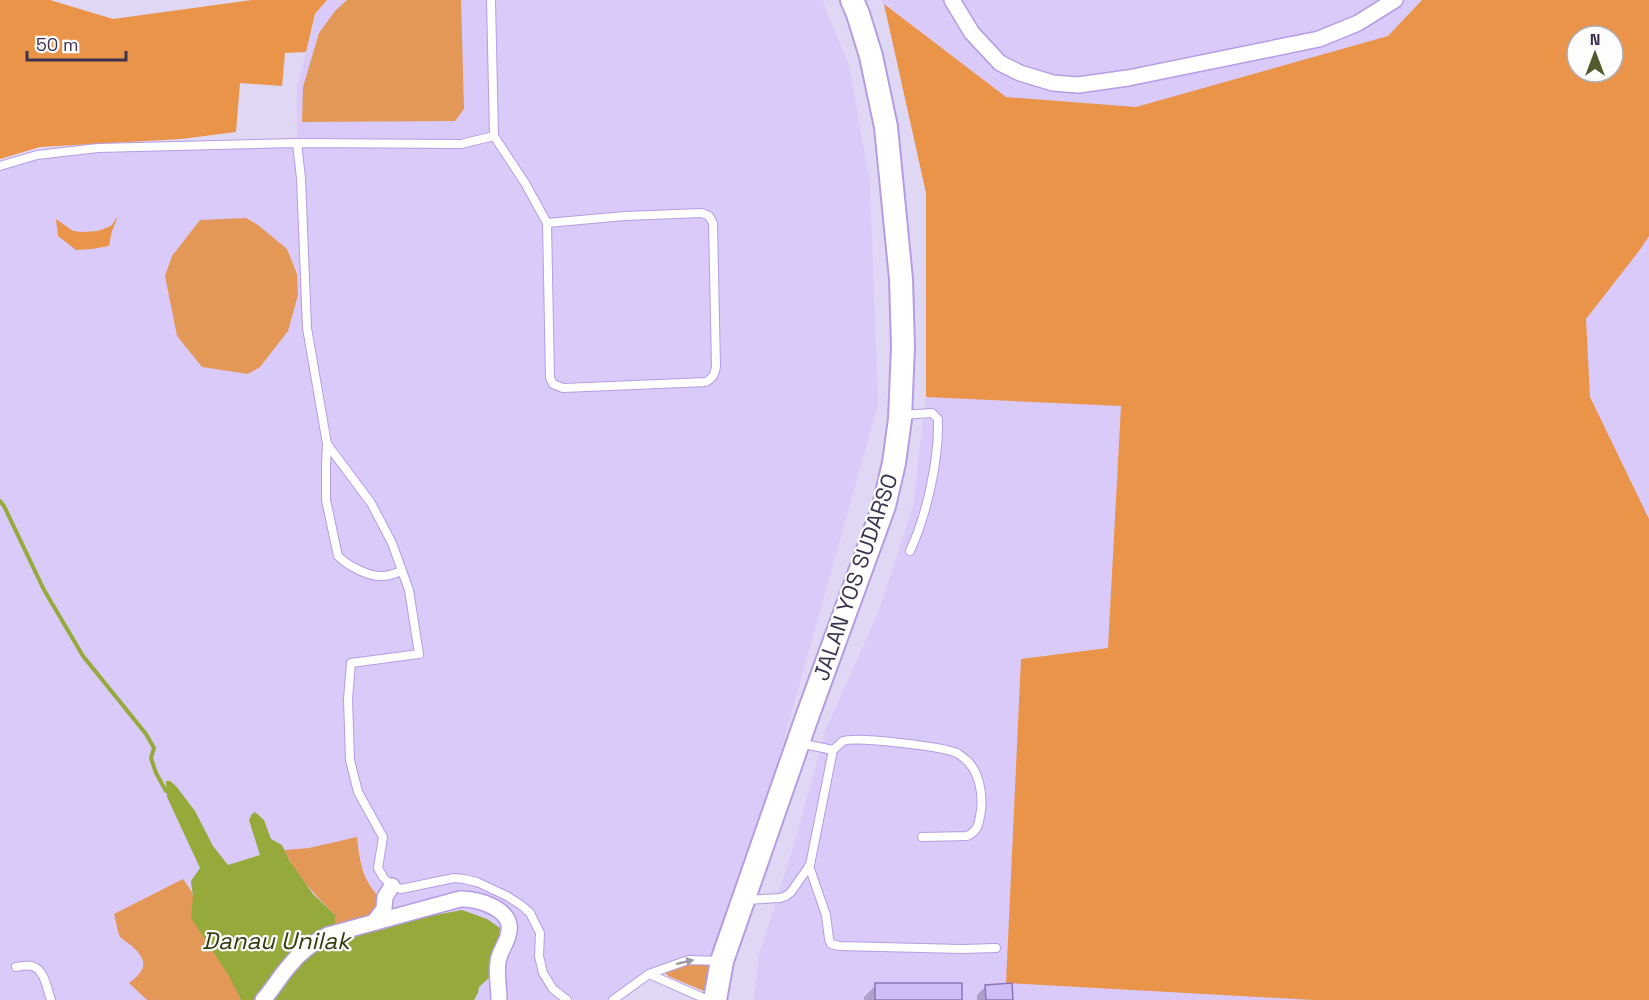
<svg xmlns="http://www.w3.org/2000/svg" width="1649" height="1000" viewBox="0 0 1649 1000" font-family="'Space Grotesk',sans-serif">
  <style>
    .built { fill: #d9cafa; fill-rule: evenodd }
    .green { fill: #e49858 }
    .forest { fill: #ea9449; fill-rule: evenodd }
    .water { fill: #95aa3b }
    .shadow { fill: #0003 }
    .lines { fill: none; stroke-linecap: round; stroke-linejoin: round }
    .stream { stroke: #95aa3b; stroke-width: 4 }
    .building { fill: #cfbdf7; stroke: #8c75b8; stroke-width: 1.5 }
    .lane-casing { stroke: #b59de3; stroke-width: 10 }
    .street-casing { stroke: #b59de3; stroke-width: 18 }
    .primary-casing { stroke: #b59de3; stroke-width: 26 }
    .lane { stroke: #fff; stroke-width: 8 }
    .street { stroke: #fff; stroke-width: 15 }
    .primary { stroke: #fff; stroke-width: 22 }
    .oneway { fill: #9e98a7 }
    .labels { text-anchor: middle; stroke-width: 4.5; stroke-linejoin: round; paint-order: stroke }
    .street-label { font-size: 22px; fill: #3c324f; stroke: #fdfdfd }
    .water-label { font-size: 24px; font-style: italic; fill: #363e11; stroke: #fdfdfd }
  </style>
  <rect width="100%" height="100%" fill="#e0d7f4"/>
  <g class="built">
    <polygon points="327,0 822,0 849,65 870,183 878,404 722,961 688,960 649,974 613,1000 0,1000 0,166 37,155 98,148 297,143 297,88 316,14"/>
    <path d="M882 0H1649V1000H754L759 955 793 848 826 729 878 613 913 506 928 380 926 193 917 131ZM1577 36H1613V72H1577Z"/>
  </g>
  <g class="green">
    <polygon points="347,0 461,0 464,109 455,121 302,122 303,87 319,33 335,11"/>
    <polygon points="246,218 258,225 287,249 297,274 298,295 288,331 260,367 248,374 202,367 177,336 165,276 172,256 200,220"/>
    <path d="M357 837C360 863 362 880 381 899L379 914 336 928 335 915C315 895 296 875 284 850L309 848Z"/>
    <path d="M183 879 192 892 193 897 241 1000H147L129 983C147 970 148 961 132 946 128 943 123 940 120 937 117 932 116 920 114 914Z"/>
    <polygon points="689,965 708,965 710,969 706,992 668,976 664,971"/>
  </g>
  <g class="forest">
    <polygon points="0,0 50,0 113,19 252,0 327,0 315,14 306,52 285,53 282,86 240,83 236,132 181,139 40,147 0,159"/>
    <path d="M1422 0H1649V236L1639 251 1586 319 1590 397 1649 519V1000H1314L1006 983 1021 659 1108 648 1121 406 926 397V193L884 4 1006 97 1136 107 1388 36ZM1577 36H1613V72H1577Z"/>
    <polygon points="118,216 112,231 109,246 92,249 76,250 58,236 56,219 73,231 82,232 98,231 111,226"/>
  </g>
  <polygon class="water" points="166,781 170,781 176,786 195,811 213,846 228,865 260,855 249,820 252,814 255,812 264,820 271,839 282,845 289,860 313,894 335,915 336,926 345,936 358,935 385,929 408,920 462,910 487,919 500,928 499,938 494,952 491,976 479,987 478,993 474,1000 241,1000 229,976 191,918 193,897 191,881 200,868 167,797"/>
  <g class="shadow">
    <polygon points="876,985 961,1000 864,1000 864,997"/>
    <polygon points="986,986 1011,1000 977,1000 977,995"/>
  </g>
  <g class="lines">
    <polyline class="stream" points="0,501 4,506 44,590 83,656 146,734 154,748 151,758 156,773 166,791"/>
  </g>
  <g class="building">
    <rect x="875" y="983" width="87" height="17"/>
    <polygon points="1012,983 1013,1000 986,1000 985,985"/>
  </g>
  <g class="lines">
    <g class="lane-casing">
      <g id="lane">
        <path d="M494 136 525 183 547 223 550 378 553 384 563 388 706 382C712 379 715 375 716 367L713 223 709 216 702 213 625 216 547 223"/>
        <polyline points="297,143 301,178 307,328 327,444 371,503 392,543 409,590 419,654 351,663 348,699 350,760 358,792 383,837 378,868 383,877 392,886 401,889 454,878 464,879 477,882 507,896 521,905 530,913 540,933 539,956 543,973 553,989 567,1000"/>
        <polyline points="0,166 37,155 98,148 297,143 461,144 494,136 491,0"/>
        <path d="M902 415 932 413 938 419C939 460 927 514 910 551"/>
        <path d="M327 444 326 465V500L338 556C348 566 369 577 383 576 389 576 396 573 402 571"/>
        <polyline points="799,743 833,750"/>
        <polyline points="809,866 826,915 829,939 831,944 839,946 962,949 996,948"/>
        <path d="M745 900 780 898 786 896 791 892 810 865 833 750C836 748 840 743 843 741 856 736 944 747 957 753 960 755 963 757 965 759 979 770 983 793 981 810 979 822 979 831 967 836L922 837"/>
        <path d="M16 967C21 966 27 965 32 966 45 970 47 989 51 1000"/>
        <polyline points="649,974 708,1000"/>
        <polyline points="613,1000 649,974 688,960 721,961"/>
      </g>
    </g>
    <g class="street-casing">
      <g id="street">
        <polyline points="952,0 972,33 1000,63 1020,73 1053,83 1078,85 1128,78 1319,39 1358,23 1395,0"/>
        <polyline points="374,922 384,909 385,897 392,886"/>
        <path d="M263 1000C273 989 280 976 290 965 300 952 314 942 328 935L460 899C477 898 513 909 509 931 508 943 499 951 498 962 496 974 499 988 499 1000"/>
      </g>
    </g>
    <g class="primary-casing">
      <polyline id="primary" points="715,1000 722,961 806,720 884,506 894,463 900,419 903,346 901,279 886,127 871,56 858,14 852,0"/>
    </g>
    <use href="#lane" class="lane"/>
    <use href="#street" class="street"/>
    <use href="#primary" class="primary"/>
  </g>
  <defs><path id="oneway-solid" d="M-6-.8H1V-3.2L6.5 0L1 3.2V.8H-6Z" transform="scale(1.5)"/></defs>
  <use class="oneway" href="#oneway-solid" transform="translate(685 962) rotate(-13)"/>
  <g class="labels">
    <g class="street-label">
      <text transform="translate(855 577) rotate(-71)" y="8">JALAN YOS SUDARSO</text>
    </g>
    <g class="water-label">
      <text x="276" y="949">Danau Unilak</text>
    </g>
  </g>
  <g transform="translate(1595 54)"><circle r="28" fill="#fdfdfd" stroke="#b0acb7" stroke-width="1.5"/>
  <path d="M0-4.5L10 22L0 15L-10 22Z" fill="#515b2b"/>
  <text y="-9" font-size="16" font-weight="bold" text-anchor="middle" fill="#3c324f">N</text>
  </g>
  <path d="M27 51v9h99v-9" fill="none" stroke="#3c324f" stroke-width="3"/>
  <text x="36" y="51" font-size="18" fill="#3c324f" stroke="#fdfdfd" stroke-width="4.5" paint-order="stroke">50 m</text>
</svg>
